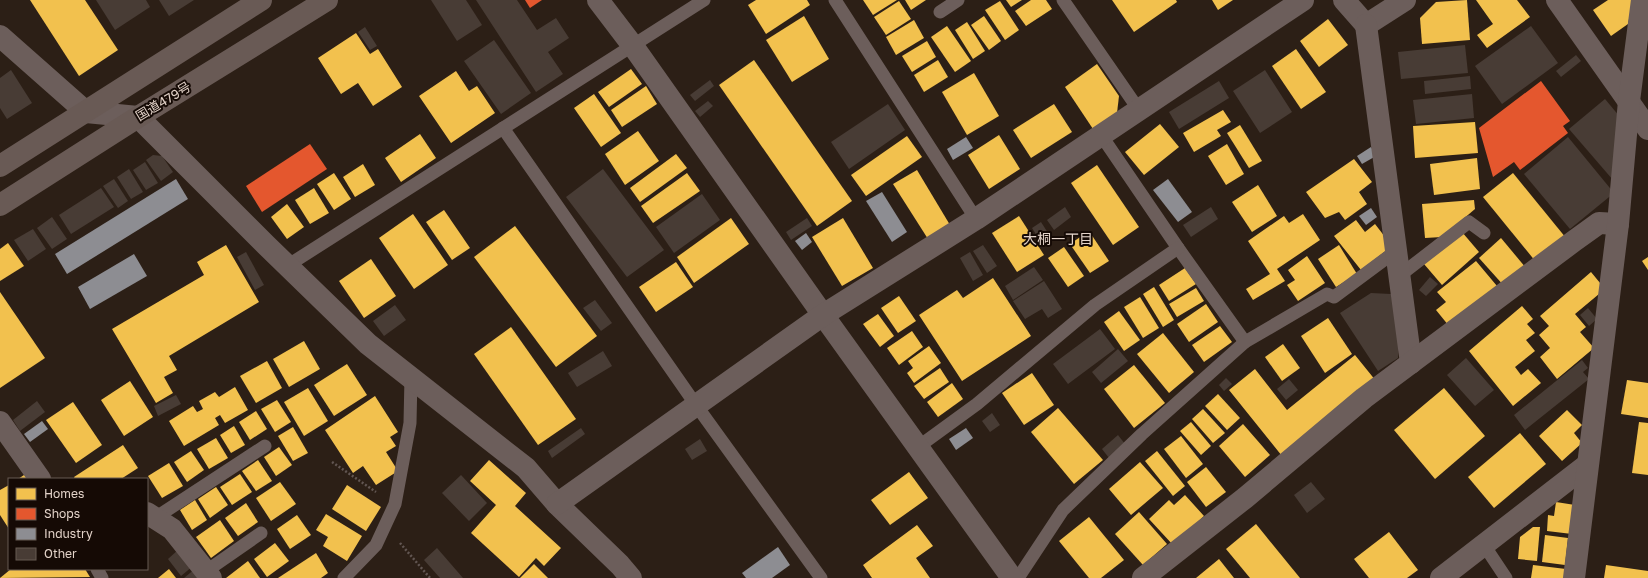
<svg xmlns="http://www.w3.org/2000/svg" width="1648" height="578" viewBox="0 0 1648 578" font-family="'Golos Text','Noto Sans JP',sans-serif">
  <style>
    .homes { fill: #f2c14e }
    .shops { fill: #e4572e }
    .industry { fill: #8d8d92 }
    .building { fill: #483c35 }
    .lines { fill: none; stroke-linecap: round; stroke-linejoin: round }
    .path { stroke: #625652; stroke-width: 2.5; stroke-dasharray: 2 2; stroke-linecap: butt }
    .lane { stroke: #6c5e5b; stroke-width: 13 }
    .street { stroke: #6c5e5b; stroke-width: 22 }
    .highway { stroke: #695a55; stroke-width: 22 }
    .labels { text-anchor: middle; stroke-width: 4; stroke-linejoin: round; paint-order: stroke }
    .street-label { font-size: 13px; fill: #e3d3c9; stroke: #150a05 }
    .neighbourhood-label { font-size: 14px; fill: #e3d3c9; stroke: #150a05 }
  </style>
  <rect width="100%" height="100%" fill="#2c1f16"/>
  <g class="homes">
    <polygon points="30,0 85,0 118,50 79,76"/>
    <polygon points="756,0 807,0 810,5 766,34 748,5"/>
    <polygon points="863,0 897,0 873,15"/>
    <polygon points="905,0 926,0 911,10"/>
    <polygon points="1006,0 1022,0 1011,7"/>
    <polygon points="1031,0 1046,0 1052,9 1026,26 1015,11"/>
    <polygon points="1112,0 1176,0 1177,2 1134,32"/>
    <polygon points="1212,0 1233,0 1218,10"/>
    <polygon points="1467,0 1470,40 1422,44 1420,18 1436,2"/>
    <polygon points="1476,0 1517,0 1530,17 1487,48 1477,35 1493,24"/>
    <polygon points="1608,0 1633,0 1628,24 1611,36 1593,10"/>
    <polygon points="899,1 911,19 886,35 874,17"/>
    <polygon points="1000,1 1019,30 1005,40 985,10"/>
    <polygon points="804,16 829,59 792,82 766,40"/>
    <polygon points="984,16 1001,41 989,50 971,25"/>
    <polygon points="1328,19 1348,45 1319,67 1300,41"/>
    <polygon points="914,20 924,38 896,55 886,37"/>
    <polygon points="967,22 985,51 973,59 955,30"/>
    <polygon points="947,26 971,61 955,72 931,37"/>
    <polygon points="356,33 370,54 378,49 402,87 373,106 358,83 341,94 318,58"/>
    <polygon points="927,41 936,57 912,72 902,56"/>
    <polygon points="1296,49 1326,92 1301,109 1272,66"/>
    <polygon points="754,60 852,201 817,226 719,85"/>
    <polygon points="938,60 948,77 924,92 914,75"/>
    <polygon points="1097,64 1119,96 1117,113 1093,129 1065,87"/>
    <polygon points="631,69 642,84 609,107 598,92"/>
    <polygon points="456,71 469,91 477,86 495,113 451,143 419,96"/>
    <polygon points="974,73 999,116 967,135 942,92"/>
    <polygon points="646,86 657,104 622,127 611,110"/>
    <polygon points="594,94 621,133 601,147 574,108"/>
    <polygon points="1054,104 1072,132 1031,158 1013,130"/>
    <polygon points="1223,110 1231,122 1217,130 1221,136 1194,152 1183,133"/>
    <polygon points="1475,122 1478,153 1415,158 1413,126"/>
    <polygon points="1160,124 1179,147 1144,175 1125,152"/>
    <polygon points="1240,125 1262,161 1249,168 1227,133"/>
    <polygon points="638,131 659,161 625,185 605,154"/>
    <polygon points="420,134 436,158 401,182 385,158"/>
    <polygon points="999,135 1020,169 989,189 968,155"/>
    <polygon points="907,136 922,157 866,196 851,175"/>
    <polygon points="1227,144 1244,174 1226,185 1208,156"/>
    <polygon points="676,154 687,168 640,202 630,188"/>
    <polygon points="1477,158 1480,189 1434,195 1430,164"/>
    <polygon points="1354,159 1372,182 1359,192 1367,204 1345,220 1339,212 1325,218 1306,192"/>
    <polygon points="363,164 375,185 355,197 343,177"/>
    <polygon points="1097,165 1139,227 1113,245 1071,183"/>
    <polygon points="917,170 950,225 928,239 893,184"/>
    <polygon points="334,173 351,199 334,210 317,184"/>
    <polygon points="687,173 700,191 653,223 641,206"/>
    <polygon points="1513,173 1566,238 1536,262 1483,197"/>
    <polygon points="1258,185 1277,216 1252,232 1232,202"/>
    <polygon points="314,188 329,213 310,224 295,200"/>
    <polygon points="1474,200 1475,209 1442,237 1425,238 1422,204"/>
    <polygon points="287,204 304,227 287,239 271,217"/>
    <polygon points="444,210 470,248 452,260 426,222"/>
    <polygon points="413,214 448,265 414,289 379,238"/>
    <polygon points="1303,214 1320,240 1277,269 1285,281 1253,300 1246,289 1270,274 1248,241 1284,216 1289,223"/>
    <polygon points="1019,216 1044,255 1017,272 992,233"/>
    <polygon points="731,218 749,244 694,283 677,257"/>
    <polygon points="843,218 873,268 842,286 812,237"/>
    <polygon points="1356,220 1365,232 1375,224 1392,246 1361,270 1334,236"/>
    <polygon points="515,226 597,336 556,367 474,257"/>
    <polygon points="1089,231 1109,261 1090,273 1070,244"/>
    <polygon points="1462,232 1479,252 1442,285 1424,264"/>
    <polygon points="1501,238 1526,268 1505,287 1479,258"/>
    <polygon points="8,243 24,266 0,281 0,249"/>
    <polygon points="226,245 259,302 169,356 177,370 164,377 173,393 156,403 112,329 204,275 197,262"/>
    <polygon points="1339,245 1357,274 1336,287 1318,259"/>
    <polygon points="1064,247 1084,276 1068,287 1048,258"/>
    <polygon points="1307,256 1325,283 1298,301 1287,285 1295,280 1288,270"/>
    <polygon points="1648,257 1648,270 1642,261"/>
    <polygon points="371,259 396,296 364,318 339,281"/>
    <polygon points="1476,261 1497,286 1449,326 1436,310 1446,302 1437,292"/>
    <polygon points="676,262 693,287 656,312 639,287"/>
    <polygon points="1185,268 1196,284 1169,301 1159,285"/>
    <polygon points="1591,272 1605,289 1575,314 1586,327 1580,332 1594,348 1557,379 1540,357 1550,348 1539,335 1549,326 1540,316"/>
    <polygon points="993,278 1031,336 962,381 919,315 957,290 963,298"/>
    <polygon points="1154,287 1174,320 1163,327 1143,294"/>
    <polygon points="1196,288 1204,301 1177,317 1169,304"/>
    <polygon points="0,292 45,358 0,388"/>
    <polygon points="899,296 916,321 898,333 881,308"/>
    <polygon points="1140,297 1159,328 1143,338 1124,307"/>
    <polygon points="1206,304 1218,322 1189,342 1177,324"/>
    <polygon points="1522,306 1533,319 1527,324 1535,333 1526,340 1535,351 1515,367 1521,375 1528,369 1541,383 1513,406 1469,351"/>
    <polygon points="1119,311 1140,340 1124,351 1104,322"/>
    <polygon points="878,314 894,336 880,347 863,324"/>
    <polygon points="1328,318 1352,354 1325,373 1301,336"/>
    <polygon points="1220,326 1232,342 1204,362 1192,345"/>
    <polygon points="511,327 576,419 538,445 474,354"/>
    <polygon points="912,331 923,347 899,365 887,348"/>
    <polygon points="1163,333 1194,372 1169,393 1137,354"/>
    <polygon points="304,341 320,369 289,387 273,359"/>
    <polygon points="1283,344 1300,368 1282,381 1265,357"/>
    <polygon points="929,346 941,363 914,383 907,373 913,368 908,361"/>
    <polygon points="1355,355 1376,381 1282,456 1229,390 1255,369 1287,410"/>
    <polygon points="267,361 282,388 256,403 240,376"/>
    <polygon points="347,364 367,395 334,416 314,385"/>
    <polygon points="1134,365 1165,403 1134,428 1104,389"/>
    <polygon points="940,368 949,382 924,399 914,386"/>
    <polygon points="1032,373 1054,405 1024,425 1002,393"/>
    <polygon points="1627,380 1648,383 1648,418 1621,414"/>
    <polygon points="130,381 153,417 124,436 101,400"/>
    <polygon points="952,383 963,399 938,417 927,402"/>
    <polygon points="235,387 248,410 225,423 220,415 215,418 219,425 184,446 169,421 193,406 197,412 203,409 199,401 215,392 219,397"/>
    <polygon points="308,388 328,421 304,436 284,402"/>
    <polygon points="1444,388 1485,436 1435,479 1394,430"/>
    <polygon points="1218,394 1240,418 1227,430 1205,406"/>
    <polygon points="375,396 398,432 390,437 396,446 386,452 398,471 376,485 363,466 353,473 325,430"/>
    <polygon points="277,400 291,422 275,432 261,409"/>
    <polygon points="73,402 102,445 76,463 46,420"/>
    <polygon points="1058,408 1103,460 1074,484 1031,432"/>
    <polygon points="1203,409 1225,433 1213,443 1192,419"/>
    <polygon points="1567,410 1582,425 1574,433 1582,443 1562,461 1539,436"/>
    <polygon points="256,411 267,429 250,440 239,422"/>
    <polygon points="1191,422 1211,446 1201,455 1180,431"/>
    <polygon points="1639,422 1648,423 1648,475 1632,473"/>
    <polygon points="1243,424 1270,455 1245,477 1219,446"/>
    <polygon points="234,426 245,445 231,453 220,435"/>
    <polygon points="293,427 308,453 293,461 278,436"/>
    <polygon points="1520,433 1546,464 1494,508 1468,477"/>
    <polygon points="1181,436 1203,464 1186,478 1164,449"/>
    <polygon points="216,438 228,458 209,469 197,449"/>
    <polygon points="123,445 138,468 121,479 75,479 74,477"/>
    <polygon points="279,447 292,465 276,476 264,457"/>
    <polygon points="191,451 204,470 187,482 174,462"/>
    <polygon points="1157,451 1185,486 1173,496 1145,461"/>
    <polygon points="258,460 272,481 256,491 242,471"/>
    <polygon points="489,460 526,493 515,506 561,548 544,566 536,558 519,577 471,533 496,505 470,481"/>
    <polygon points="1140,462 1163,488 1131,515 1109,489"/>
    <polygon points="169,463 183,486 162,498 148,476"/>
    <polygon points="1206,467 1226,492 1206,507 1187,482"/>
    <polygon points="909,472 928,498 890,525 871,500"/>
    <polygon points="27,473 31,479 18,479"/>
    <polygon points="240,474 252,492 232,505 220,487"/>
    <polygon points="280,482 296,504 271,521 256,498"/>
    <polygon points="9,485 9,529 0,515 0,490"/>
    <polygon points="347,485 381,507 366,531 332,509"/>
    <polygon points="216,487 228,505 210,518 198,499"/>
    <polygon points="1185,495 1204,516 1173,545 1149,519 1169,500 1174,505"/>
    <polygon points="195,500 207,520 192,530 180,510"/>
    <polygon points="1556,502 1575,505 1572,534 1547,531 1548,515 1554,516"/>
    <polygon points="246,503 258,522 238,536 225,518"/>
    <polygon points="1139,512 1167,544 1143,565 1115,534"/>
    <polygon points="326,514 362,536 347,561 323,546 328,537 316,530"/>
    <polygon points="297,515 311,535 290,549 277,529"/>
    <polygon points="1089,517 1124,560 1101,578 1089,578 1059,541"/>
    <polygon points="220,520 234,541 211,558 196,537"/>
    <polygon points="1256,524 1300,578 1250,578 1226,549"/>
    <polygon points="917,525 933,546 916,558 930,578 872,578 863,565"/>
    <polygon points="1533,527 1540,527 1537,561 1518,559 1520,537"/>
    <polygon points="1389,532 1418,570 1407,578 1369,578 1354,559"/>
    <polygon points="1545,535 1568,538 1565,565 1542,562"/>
    <polygon points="275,543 289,561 267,577 254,559"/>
    <polygon points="316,553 328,573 321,578 278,578"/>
    <polygon points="1219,559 1234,578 1196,578"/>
    <polygon points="248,561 260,578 226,578"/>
    <polygon points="534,564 548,578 520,578"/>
    <polygon points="1533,565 1566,569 1565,578 1531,578"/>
    <polygon points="1606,565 1648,571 1648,578 1604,578"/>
    <polygon points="11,569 85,569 90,577 0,578"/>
    <polygon points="169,569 176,578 158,578"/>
  </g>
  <g class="shops">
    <polygon points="525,0 542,0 530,8"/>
    <polygon points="1541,81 1570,121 1563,126 1568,133 1520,170 1514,162 1493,177 1479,128"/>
    <polygon points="310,144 327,169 262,212 246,186"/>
  </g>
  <g class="industry">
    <polygon points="966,137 973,148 953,160 947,149"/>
    <polygon points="1371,147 1376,156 1362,164 1357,156"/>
    <polygon points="176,179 188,199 67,274 55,254"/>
    <polygon points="1168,179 1192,212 1178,222 1153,190"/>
    <polygon points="882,192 907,232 892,242 866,201"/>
    <polygon points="1371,208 1377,217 1366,225 1359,216"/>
    <polygon points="806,233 812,242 802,250 795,241"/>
    <polygon points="134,254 147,276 90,309 78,287"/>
    <polygon points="42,421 48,429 30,442 24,434"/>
    <polygon points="966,428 973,438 956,450 949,439"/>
    <polygon points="778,547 790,565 772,578 746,578 742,573"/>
  </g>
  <g class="building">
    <polygon points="96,0 146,0 150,7 115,30"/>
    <polygon points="159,0 194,0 169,16"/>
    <polygon points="431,0 466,0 482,25 457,41"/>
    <polygon points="476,0 517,0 537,30 556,18 569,38 548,52 563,74 536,92"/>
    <polygon points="1531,26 1558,63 1502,104 1475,66"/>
    <polygon points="365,27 377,46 370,50 358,32"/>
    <polygon points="494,40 531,93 501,114 464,61"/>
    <polygon points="1465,45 1468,73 1401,79 1398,52"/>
    <polygon points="1576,55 1581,61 1561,77 1556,71"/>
    <polygon points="11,70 32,103 7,119 0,108 0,78"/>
    <polygon points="1265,70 1292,112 1260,133 1233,91"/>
    <polygon points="1470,76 1471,89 1425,94 1424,81"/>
    <polygon points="710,80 714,86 695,101 690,95"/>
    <polygon points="1219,81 1229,98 1179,129 1169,112"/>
    <polygon points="1472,94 1474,118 1416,124 1413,100"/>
    <polygon points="1605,99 1620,117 1613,180 1569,129"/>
    <polygon points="708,101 713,106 700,117 695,111"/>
    <polygon points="888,104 905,130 849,169 831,142"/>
    <polygon points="1568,137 1614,193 1570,229 1524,174"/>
    <polygon points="153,155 162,156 173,172 161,181 146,160"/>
    <polygon points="145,162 158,183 146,190 133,170"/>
    <polygon points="129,169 143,192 131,199 117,177"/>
    <polygon points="603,169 664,250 627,277 566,197"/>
    <polygon points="114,179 128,201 118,208 103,186"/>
    <polygon points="101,188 114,207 71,234 59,215"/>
    <polygon points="702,194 720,220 674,253 656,227"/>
    <polygon points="1065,207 1071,217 1054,230 1047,220"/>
    <polygon points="1211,207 1218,219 1191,237 1183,225"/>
    <polygon points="52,217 67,239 52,249 37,228"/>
    <polygon points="807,218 812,226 791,240 786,232"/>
    <polygon points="1041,222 1048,233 1039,239 1032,228"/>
    <polygon points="33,229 46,249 28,261 14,240"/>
    <polygon points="983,245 997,266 987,273 973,251"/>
    <polygon points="246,252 264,285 255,290 237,257"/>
    <polygon points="970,252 983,275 973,281 960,258"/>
    <polygon points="1034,267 1043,280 1013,300 1005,286"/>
    <polygon points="1430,277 1438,284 1426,296 1419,290"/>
    <polygon points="1044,281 1062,309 1048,318 1042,309 1025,319 1013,301"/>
    <polygon points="1371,293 1391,294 1400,334 1398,358 1378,371 1340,313"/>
    <polygon points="595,300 612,323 601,331 583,308"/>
    <polygon points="395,305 406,320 384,336 373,321"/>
    <polygon points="1588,308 1597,319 1589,326 1580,315"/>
    <polygon points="1100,329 1115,349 1068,384 1053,364"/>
    <polygon points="1118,349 1128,361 1101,383 1092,372"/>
    <polygon points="603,351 612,366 577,387 568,373"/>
    <polygon points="1466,358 1494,390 1475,406 1447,375"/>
    <polygon points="1582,360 1588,368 1583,372 1589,379 1525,430 1514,415"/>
    <polygon points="1226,378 1232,384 1224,391 1219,385"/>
    <polygon points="1289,379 1298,390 1286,400 1277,389"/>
    <polygon points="176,395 181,404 158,416 154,406"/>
    <polygon points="37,401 45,412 20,431 13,420"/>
    <polygon points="992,413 1000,425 990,432 982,421"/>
    <polygon points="581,428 585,434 552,458 548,451"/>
    <polygon points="1118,435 1125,444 1109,458 1102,449"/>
    <polygon points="700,439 707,451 692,460 685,449"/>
    <polygon points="461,475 487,503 469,521 442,493"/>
    <polygon points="1311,482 1325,499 1307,513 1294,495"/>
    <polygon points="437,548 463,578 440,578 424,560"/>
    <polygon points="179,549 193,566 181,576 168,559"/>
    <polygon points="196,568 204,578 184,578"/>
  </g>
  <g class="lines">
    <g class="path">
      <polyline points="332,462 376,492"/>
      <polyline points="400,543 430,578"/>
    </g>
    <g class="lane">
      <polyline points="835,0 976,219"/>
      <polyline points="1063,0 1139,110"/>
      <polyline points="940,12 958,0"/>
      <polyline points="503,128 696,405 821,578"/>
      <polyline points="1101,135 1178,248 1245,342"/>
      <polyline points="287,266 704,0"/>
      <polyline points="1399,276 1469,222 1484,233"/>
      <polyline points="918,447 977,404 1095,305 1178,248"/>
      <polyline points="155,518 265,446"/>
      <polyline points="1484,545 1506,578"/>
      <polyline points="97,569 102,578"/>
      <polyline points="205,572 261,533"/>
      <polyline points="344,578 376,545 395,504 410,423 411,377"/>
      <polyline points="1018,578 1063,510 1142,434 1245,342 1327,294 1334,297 1396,251"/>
    </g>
    <g class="street">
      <polyline points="598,0 633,46 823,315 1012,578"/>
      <polyline points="1344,0 1366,25 1405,0"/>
      <polyline points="1557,0 1648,129"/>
      <polyline points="1366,25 1411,363"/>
      <polyline points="0,36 86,112 138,117 266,245 368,344 526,468 557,504 620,565 631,578"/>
      <polyline points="0,422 40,479"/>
      <polyline points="557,504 823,315 976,219 1303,0"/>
      <polyline points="147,513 172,529 211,578"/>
      <polyline points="1143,578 1245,498 1364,398 1574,241 1599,223 1618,224"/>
      <polyline points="1441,578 1587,465"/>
      <polyline points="1574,578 1618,224 1629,101 1642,0"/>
    </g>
    <g class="highway">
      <polyline points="0,166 261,0"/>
      <polyline points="0,205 138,117 327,0"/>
    </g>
  </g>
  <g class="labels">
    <g class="street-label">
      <text transform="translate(163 101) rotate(-31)" y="5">国道479号</text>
    </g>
    <g class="neighbourhood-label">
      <text x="1058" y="244">大桐一丁目</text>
    </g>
  </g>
  <rect x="8" y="478" width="140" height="92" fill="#150a05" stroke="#675a53"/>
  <rect x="16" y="488" width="20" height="12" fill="#f2c14e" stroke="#675a53"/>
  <text x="44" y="498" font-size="12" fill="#e3d3c9">Homes</text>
  <rect x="16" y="508" width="20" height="12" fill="#e4572e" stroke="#675a53"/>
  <text x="44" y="518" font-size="12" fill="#e3d3c9">Shops</text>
  <rect x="16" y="528" width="20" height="12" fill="#8d8d92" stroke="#675a53"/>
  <text x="44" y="538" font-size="12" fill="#e3d3c9">Industry</text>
  <rect x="16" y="548" width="20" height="12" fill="#483c35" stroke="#675a53"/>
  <text x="44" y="558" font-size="12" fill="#e3d3c9">Other</text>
</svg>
